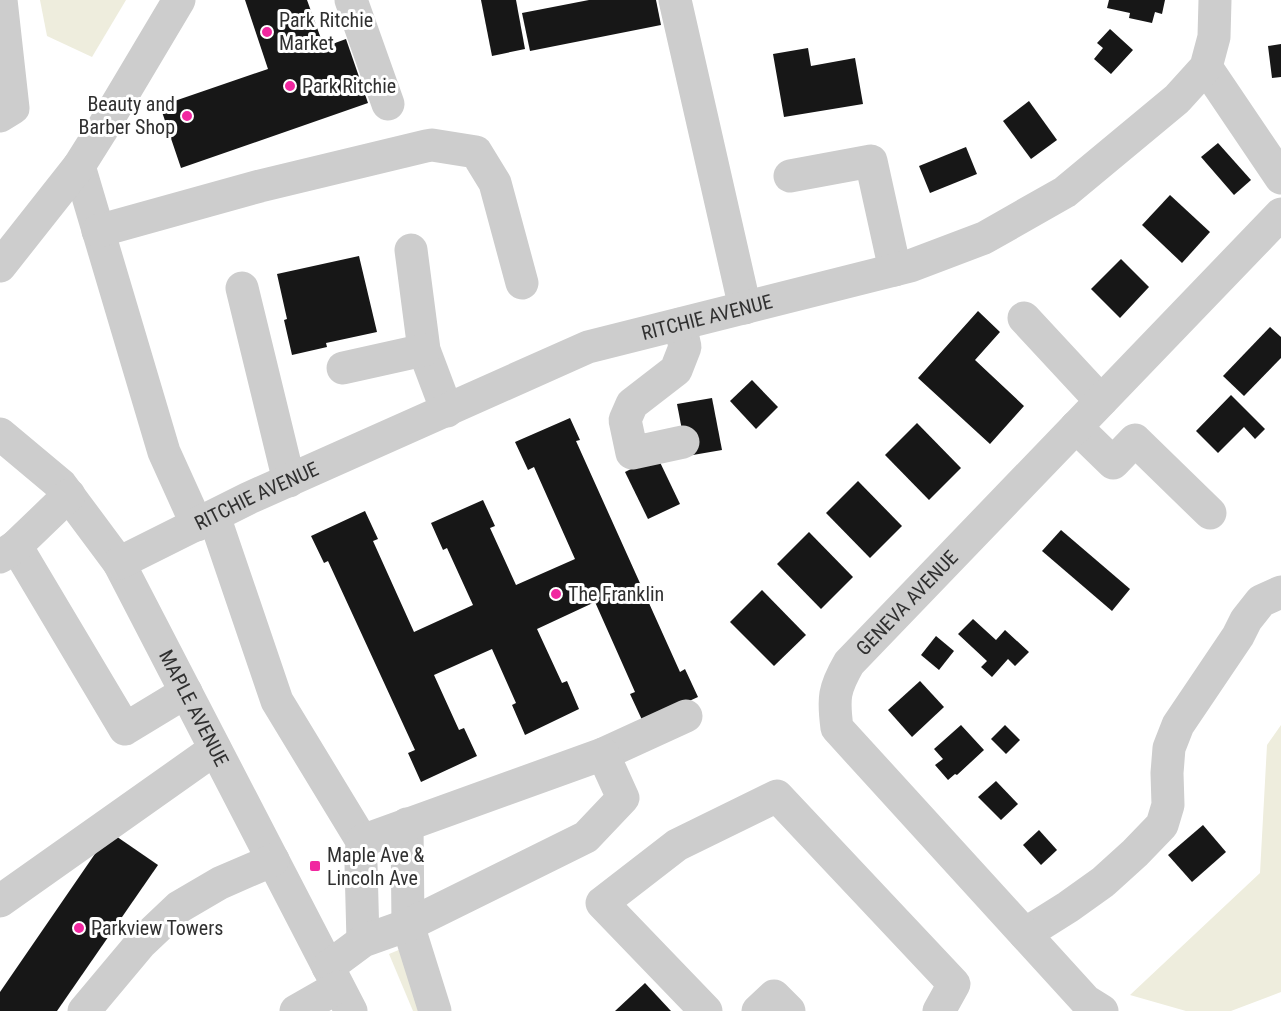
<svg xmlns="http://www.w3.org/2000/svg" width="1281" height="1011" viewBox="0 0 1281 1011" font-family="'Roboto Condensed',sans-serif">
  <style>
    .green { fill: #eeeddd }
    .building { fill: #171717 }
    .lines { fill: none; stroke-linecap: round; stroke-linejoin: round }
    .minor { stroke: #cdcdcd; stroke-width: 33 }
    .poi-dot { fill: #f127a0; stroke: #fff; stroke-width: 2 }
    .labels { text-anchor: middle; stroke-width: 6; stroke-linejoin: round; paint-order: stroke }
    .poi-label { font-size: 20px; fill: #303030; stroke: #fff; text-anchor: start }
    .street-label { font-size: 20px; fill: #303030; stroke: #fff }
  </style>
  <rect width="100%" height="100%" fill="#fff"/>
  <g class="green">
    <polygon points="40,0 126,0 92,57 47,36"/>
    <polygon points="1281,725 1281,992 1231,1011 1186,1011 1130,995 1260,873 1267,745"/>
    <polygon points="401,949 427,1011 413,1011 389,954"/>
  </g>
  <g class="building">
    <polygon points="245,0 307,0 324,47 346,39 368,103 181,168 160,106 268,69"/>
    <polygon points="481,0 516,0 525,49 492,56"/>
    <polygon points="589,0 656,0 661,25 530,51 522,13"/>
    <polygon points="1109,0 1165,0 1162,14 1155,12 1152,23 1129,18 1130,13 1107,8"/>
    <polygon points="1110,29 1133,50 1111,74 1094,59 1103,48 1097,43"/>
    <polygon points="1281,44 1281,77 1272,78 1268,46"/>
    <polygon points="808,48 811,66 855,58 863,104 784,117 773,54"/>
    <polygon points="1029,101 1057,140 1031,159 1003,121"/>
    <polygon points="1218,143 1251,180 1234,195 1201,157"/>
    <polygon points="966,147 977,174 930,193 919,166"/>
    <polygon points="1170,195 1210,232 1182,263 1142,225"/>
    <polygon points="359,256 377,332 326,343 327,347 292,355 284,320 287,319 277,274"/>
    <polygon points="1121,259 1149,287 1120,318 1091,289"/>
    <polygon points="978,311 1000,332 975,360 1024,406 990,444 918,378"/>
    <polygon points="1270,327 1281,337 1281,358 1244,396 1223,376"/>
    <polygon points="752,380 778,407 756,429 730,401"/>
    <polygon points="1231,395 1265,429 1255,439 1244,427 1218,453 1196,431"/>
    <polygon points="712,398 722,450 687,456 677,404"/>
    <polygon points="570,418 580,440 576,441 680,672 685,669 698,697 643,722 630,694 635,692 595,602 537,629 562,683 567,681 579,709 525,735 512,705 516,703 492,649 434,675 459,730 464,728 477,756 421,782 408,753 415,750 328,561 324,563 311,536 365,511 378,539 373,541 414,632 473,605 447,548 443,550 431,523 483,500 495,526 490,528 516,585 575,559 534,467 528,470 515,442"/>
    <polygon points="917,423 961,468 929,500 885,455"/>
    <polygon points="657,456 680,504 648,519 625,472"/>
    <polygon points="858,481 902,526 870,558 826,513"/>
    <polygon points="1061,530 1130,589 1112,611 1042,551"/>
    <polygon points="809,532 853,577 821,609 777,564"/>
    <polygon points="762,590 806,635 774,666 730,622"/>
    <polygon points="973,619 996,640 1005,630 1029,652 1015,666 1008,659 992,677 981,667 987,661 958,634"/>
    <polygon points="936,636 954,651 939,670 921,655"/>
    <polygon points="920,681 944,707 912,737 888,710"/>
    <polygon points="961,725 984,750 957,775 955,774 948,780 935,765 943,759 934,749"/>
    <polygon points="1005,725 1020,740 1006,754 991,739"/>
    <polygon points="996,781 1018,804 1001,820 978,797"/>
    <polygon points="1203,825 1226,852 1192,882 1168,855"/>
    <polygon points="1039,830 1057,850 1041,865 1023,845"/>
    <polygon points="110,832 158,865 57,1011 0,1011 0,992"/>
    <polygon points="645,983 671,1011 615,1011"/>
  </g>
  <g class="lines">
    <g class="minor">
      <polyline points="351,0 388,104"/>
      <polyline points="675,0 745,308"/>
      <polyline points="1206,67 1281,178"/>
      <polyline points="0,116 13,108 1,0"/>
      <polyline points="79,166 164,452 197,525"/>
      <polyline points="790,176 871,161 895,270"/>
      <polyline points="98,231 260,186 426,146 432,145 476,152 495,183 522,283"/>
      <polyline points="411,250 424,350 447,411"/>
      <polyline points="0,266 79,166 101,131 179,0"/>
      <polyline points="242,288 289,481"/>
      <polyline points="1024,318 1101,401"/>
      <polyline points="680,324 685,347 676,370 632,404 625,420 632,453 683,442"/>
      <polyline points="343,368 424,350"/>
      <polyline points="1076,427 1113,463 1135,440 1210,513"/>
      <path id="s1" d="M0 434 61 485 119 563 351 1011"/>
      <polyline points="214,516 277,701 362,841 361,864 363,941"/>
      <polyline points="16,546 125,729 186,692"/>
      <polyline points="0,557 16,546 69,495"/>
      <path id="s2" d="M119 563 249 498 588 347 910 266 984 238 1065 192 1177 99 1206 67 1214 37 1215 0"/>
      <polyline points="603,754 686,716"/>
      <polyline points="407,824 408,925 435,1011"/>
      <polyline points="0,901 215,749"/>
      <polyline points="1025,934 1068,907 1103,882 1135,853 1162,825 1168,805 1167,773 1169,748 1178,725 1238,636 1246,620 1261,601 1281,592"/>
      <polyline points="328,967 363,941 408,925 586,837 623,798 603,754 362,841"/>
      <polyline points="84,1011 141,943 179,907 220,883 273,860"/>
      <polyline points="296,1011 338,987"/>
      <polyline points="706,1011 602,903 677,845 777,796 954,984 939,1011"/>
      <polyline points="758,1011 774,996 789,1011"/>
      <path id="s3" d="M1102 1011 1086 1001 837 728C833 698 834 689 849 663L1281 214"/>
    </g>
  </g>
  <g class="poi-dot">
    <circle cx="267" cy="32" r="6"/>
    <circle cx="290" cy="86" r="6"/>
    <circle cx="187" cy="116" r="6"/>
    <circle cx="556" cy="594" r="6"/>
    <rect x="309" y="860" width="12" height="12" rx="3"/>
    <circle cx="79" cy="928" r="6"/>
  </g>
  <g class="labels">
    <g class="poi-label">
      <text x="279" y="27">Park Ritchie<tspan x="279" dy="23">Market</tspan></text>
      <text x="302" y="93">Park Ritchie</text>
      <text x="175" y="111" text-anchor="end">Beauty and<tspan x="175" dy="23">Barber Shop</tspan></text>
      <text x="568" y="601">The Franklin</text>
      <text x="327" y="862">Maple Ave &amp;<tspan x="327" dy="23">Lincoln Ave</tspan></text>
      <text x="91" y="935">Parkview Towers</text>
    </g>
    <g class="street-label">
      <text dy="7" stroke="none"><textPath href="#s2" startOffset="639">RITCHIE AVENUE</textPath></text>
      <text dy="7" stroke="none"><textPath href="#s2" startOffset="153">RITCHIE AVENUE</textPath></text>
      <text dy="7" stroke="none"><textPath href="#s3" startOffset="540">GENEVA AVENUE</textPath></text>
      <text dy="7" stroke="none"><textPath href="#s1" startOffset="340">MAPLE AVENUE</textPath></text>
    </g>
  </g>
</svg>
